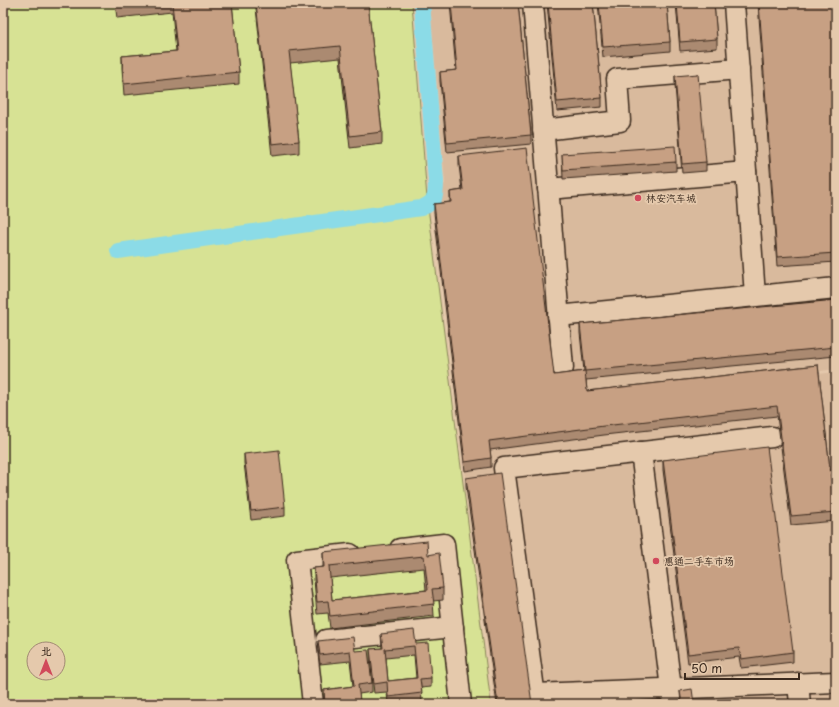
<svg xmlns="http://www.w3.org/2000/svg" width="839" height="707" viewBox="0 0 839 707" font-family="'Playpen Sans','LXGW WenKai TC',sans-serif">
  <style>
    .built { fill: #d9ba9d }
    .green { fill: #d7e294; stroke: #898659; fill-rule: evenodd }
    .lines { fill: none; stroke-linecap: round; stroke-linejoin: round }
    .canal { stroke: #8bdbe7; stroke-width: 16 }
    .minor-casing { stroke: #3b2a1e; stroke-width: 23 }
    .minor { stroke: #e5c9ac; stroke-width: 20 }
    .wall { fill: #ab8a71; stroke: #3b2a1e; fill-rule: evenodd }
    .building { fill: #c7a083; stroke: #3b2a1e; fill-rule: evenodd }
    .poi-dot { fill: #d1495b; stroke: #e5c9ac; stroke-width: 1.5 }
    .labels { text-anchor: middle; stroke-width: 3.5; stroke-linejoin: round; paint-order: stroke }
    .poi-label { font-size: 10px; fill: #3b2a1e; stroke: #e5c9ac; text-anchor: start }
  </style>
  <rect width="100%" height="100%" fill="#e5c9ac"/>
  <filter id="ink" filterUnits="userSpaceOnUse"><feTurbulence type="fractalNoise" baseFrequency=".025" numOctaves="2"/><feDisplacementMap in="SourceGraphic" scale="8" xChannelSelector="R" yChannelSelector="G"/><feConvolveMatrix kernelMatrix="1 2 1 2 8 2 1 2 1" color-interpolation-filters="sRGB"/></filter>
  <g filter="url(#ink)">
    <polygon class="built" points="430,3 836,3 836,369 665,391 836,372 836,704 495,704 458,417 434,213 445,183"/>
    <path class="green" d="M3 3H412L427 199 491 704H3ZM34 649H58V673H34Z"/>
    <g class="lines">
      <path class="canal" d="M118 251 421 208C436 202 436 197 436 181L422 3"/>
      <g class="minor-casing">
        <g id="minor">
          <polyline points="533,3 563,368"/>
          <polyline points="734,3 755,296"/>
          <polyline points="543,130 620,121 617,79 739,69"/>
          <polyline points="548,189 746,172"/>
          <polyline points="558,316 836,288"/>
          <polyline points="641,452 673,704"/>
          <polyline points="400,549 444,544 461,704"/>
          <polyline points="326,640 453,627"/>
          <polyline points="798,683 800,704"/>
          <polyline points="535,694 836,682"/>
          <polyline points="313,704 297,560 350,554"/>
          <polyline points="536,704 504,468 772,437"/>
        </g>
      </g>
      <use href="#minor" class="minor"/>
    </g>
    <g class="wall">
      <polygon points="115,3 232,3 239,72 239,84 124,95 122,68 122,56 176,51 172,12 117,18"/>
      <polygon points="256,3 368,3 382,132 382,144 350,148 340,58 290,63 299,141 299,153 272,156 256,8"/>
      <polygon points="450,3 518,3 531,135 531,144 447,152 440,81 440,72 456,70"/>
      <polygon points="547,3 593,3 602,98 602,107 557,111"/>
      <polygon points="598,3 667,3 670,42 670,51 603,57"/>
      <polygon points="676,3 714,3 717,39 717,48 680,51"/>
      <polygon points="758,3 835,3 836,20 836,262 777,266"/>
      <polygon points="675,76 706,162 706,171 682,173 675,85"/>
      <polygon points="562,154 676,162 676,171 563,179"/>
      <polygon points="459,156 554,375 584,371 580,333 580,324 836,300 836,356 586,380 587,391 818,365 835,512 835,521 791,525 777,416 604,435 490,450 491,458 491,467 465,471 434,213 434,204 450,202 450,192 462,190 459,165"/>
      <polygon points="244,454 285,507 285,516 251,520 244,463"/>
      <polygon points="663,460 793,652 793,662 741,668 739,657 688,663 663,470"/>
      <polygon points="466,478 532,704 497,704 466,487"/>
      <path d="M323 552 428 555 443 588V600L433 601 434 616 330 628 328 613 317 614 314 580V568L323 567ZM424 568 426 590 332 600 330 578Z"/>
      <path d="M381 634 416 644 431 678V687L421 688 422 702 403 704H388L387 692 374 693 370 659V649L382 648ZM414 655 416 678 388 681 386 658Z"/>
      <polygon points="318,641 355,651 372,683 372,692 359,694 360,704 324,704 324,690 353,686 350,661 320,664 318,650"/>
      <polygon points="680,691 694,704 681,704"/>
    </g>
    <g class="building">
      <polygon points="116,3 146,3 117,6"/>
      <polygon points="172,3 232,3 239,72 124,84 122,56 177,51"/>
      <polygon points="256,3 368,3 382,132 350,136 340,46 289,51 299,141 272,144"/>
      <polygon points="451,3 518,3 531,135 447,143 440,72 457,70"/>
      <polygon points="548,3 593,3 602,98 557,102"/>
      <polygon points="599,3 667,3 670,42 603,47"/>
      <polygon points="677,3 714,3 717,39 680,42"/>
      <polygon points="759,3 835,3 836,20 836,253 777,257"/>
      <polygon points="698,74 706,162 682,164 675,76"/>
      <polygon points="675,146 676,162 563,170 562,154"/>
      <polygon points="527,148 554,375 585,371 587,391 818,365 835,512 791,516 777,406 604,426 489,441 491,458 465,462 434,204 451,202 450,192 463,190 459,156"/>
      <polygon points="836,300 836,347 585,371 580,324"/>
      <polygon points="767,447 793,652 741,659 739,648 688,654 663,460"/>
      <polygon points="279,450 285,507 251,511 244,454"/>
      <polygon points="500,473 532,704 498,704 466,478"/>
      <path d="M427 541 428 555 439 553 443 588 432 589 434 604 330 616 328 601 317 602 314 568 324 567 323 552ZM424 556 428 590 332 600 329 566Z"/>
      <path d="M414 630 416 644 428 643 431 678 420 679 422 693 388 697 387 682 374 684 370 649 383 648 381 634ZM414 646 417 678 388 681 385 649Z"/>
      <polygon points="353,637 355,651 368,650 372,683 358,685 360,701 332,704 325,704 324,690 354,686 350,651 320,655 318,641"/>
      <polygon points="692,689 694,704 682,704 680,691"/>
    </g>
  </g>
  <g class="poi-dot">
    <circle cx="638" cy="198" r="4"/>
    <circle cx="656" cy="561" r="4"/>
  </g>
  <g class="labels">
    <g class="poi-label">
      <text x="646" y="202">林安汽车城</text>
      <text x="664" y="565">惠通二手车市场</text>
    </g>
  </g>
  <rect width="839" height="707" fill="none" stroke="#e5c9ac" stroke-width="16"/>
  <rect x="8" y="8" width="823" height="691" fill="none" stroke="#3b2a1e" stroke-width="1.5" filter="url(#ink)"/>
  <g transform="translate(46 661)"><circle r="19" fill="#e5c9ac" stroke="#a18973"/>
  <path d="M0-3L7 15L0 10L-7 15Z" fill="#d1495b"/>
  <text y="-6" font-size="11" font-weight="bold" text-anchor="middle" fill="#3b2a1e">北</text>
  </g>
  <path d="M685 673v6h114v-6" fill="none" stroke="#3b2a1e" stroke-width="2"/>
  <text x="691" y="673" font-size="12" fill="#3b2a1e" stroke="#e5c9ac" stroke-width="3" paint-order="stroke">50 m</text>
</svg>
